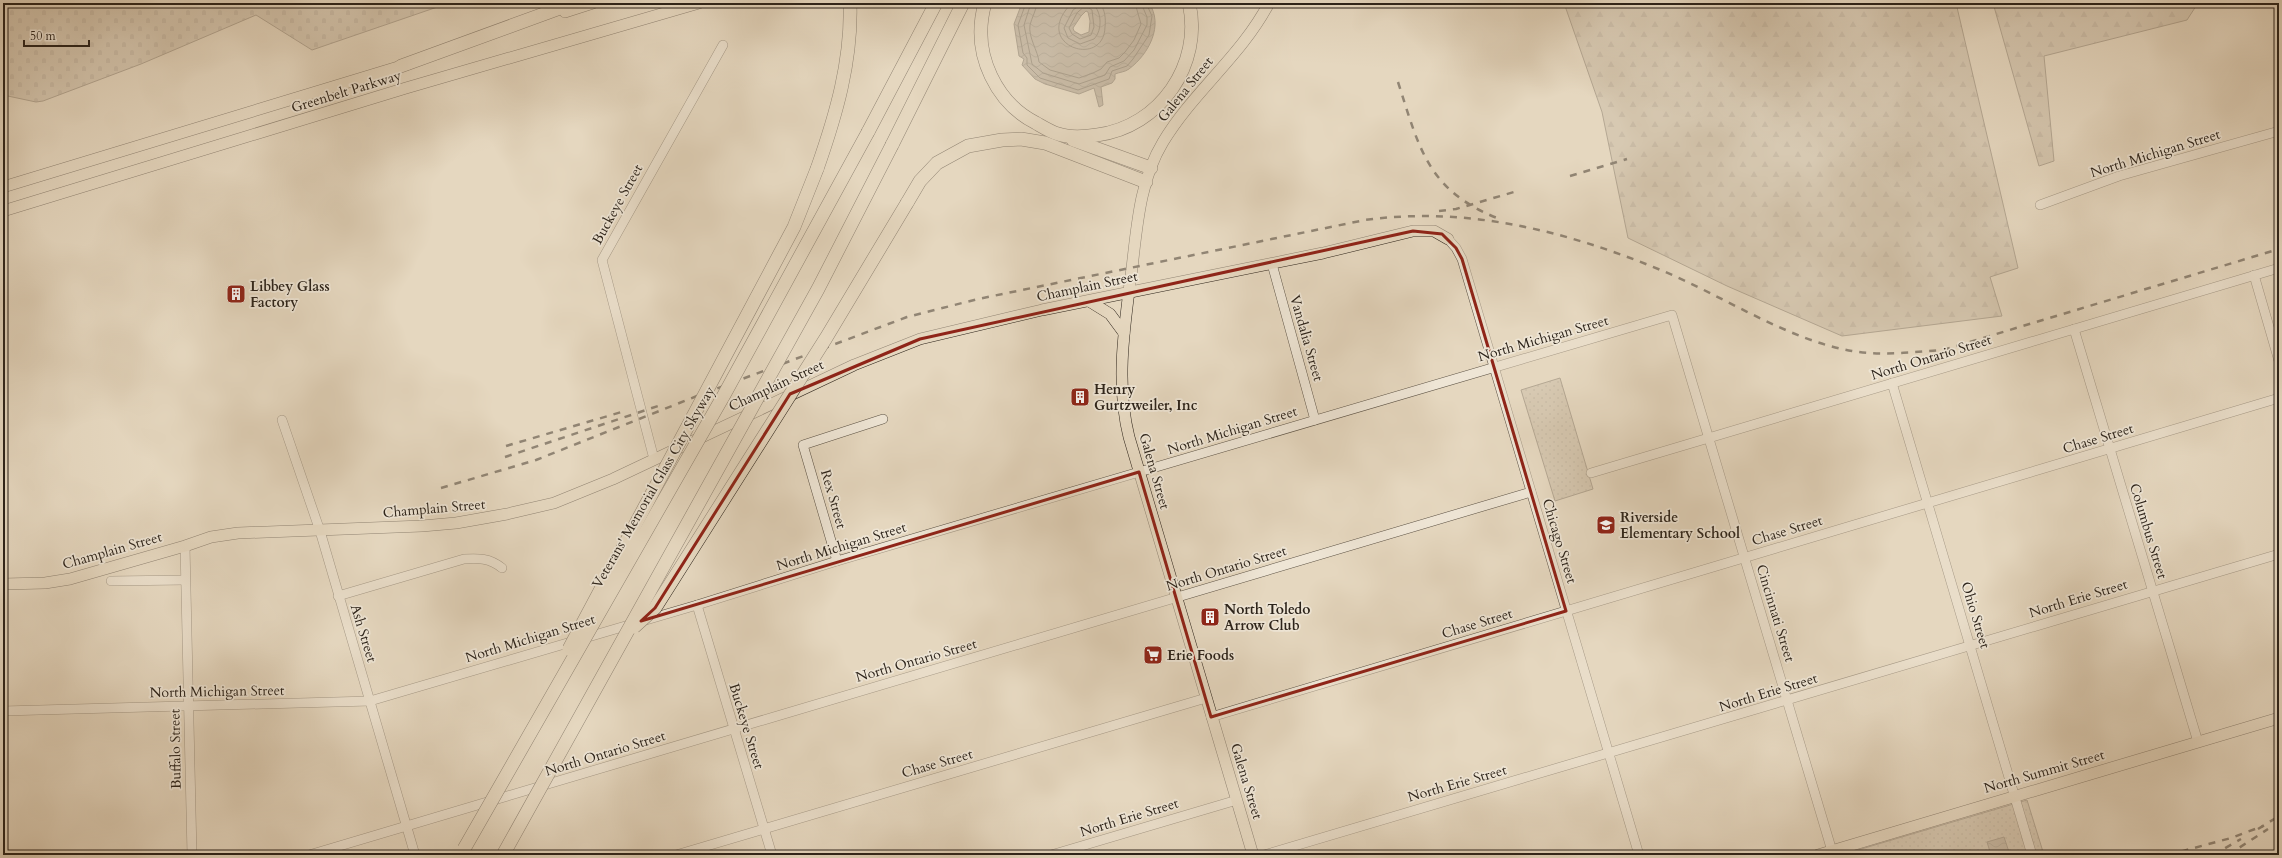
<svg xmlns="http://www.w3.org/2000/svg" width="2282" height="858" viewBox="0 0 2282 858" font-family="Cardo,serif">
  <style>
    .forest { fill: url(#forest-firs); stroke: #796e5e }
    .cemetery { fill: url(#cemetery-stones); stroke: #796e5e }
    .park { fill: url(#park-dots); stroke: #796e5e }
    .water { fill: url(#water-waves); stroke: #756a5b; fill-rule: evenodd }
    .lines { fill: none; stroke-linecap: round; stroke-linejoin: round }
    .shore { stroke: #695e50; stroke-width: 1 }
    .minor-casing { stroke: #5a5043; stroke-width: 10 }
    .major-casing { stroke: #2c231a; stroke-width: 12 }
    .highway-casing { stroke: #2c231a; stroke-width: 14 }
    .minor { stroke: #eee5d5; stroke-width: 9 }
    .major { stroke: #e5d7bf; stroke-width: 11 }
    .highway { stroke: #e5d7bf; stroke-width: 13 }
    .rail { stroke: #2c231a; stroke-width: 2.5; stroke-dasharray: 7 7; stroke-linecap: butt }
    .highway-bridge-casing { stroke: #2c231a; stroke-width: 14; stroke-linecap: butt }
    .highway-bridge { stroke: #e5d7bf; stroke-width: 13 }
    .marked { fill: none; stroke: #8f2418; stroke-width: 3; stroke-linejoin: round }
    .labels { text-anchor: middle; stroke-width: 3.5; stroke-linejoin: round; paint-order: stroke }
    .street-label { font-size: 14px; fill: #2c231a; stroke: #eee5d5 }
    .poi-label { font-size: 14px; font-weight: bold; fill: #2c231a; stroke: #eee5d5; text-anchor: start }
  </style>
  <defs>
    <pattern id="forest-firs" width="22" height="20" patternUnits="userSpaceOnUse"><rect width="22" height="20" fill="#c6b8a3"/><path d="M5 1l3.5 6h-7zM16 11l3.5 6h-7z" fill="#aa9e8c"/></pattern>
    <pattern id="cemetery-stones" width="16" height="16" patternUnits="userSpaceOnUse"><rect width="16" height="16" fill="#c6b8a3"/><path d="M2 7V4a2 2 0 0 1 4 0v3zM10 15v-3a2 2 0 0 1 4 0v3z" fill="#aa9e8c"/></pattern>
    <pattern id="park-dots" width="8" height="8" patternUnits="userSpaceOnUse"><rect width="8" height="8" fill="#c6b8a3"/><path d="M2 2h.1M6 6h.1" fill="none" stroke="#aa9e8c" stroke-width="1.8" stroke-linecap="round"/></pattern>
    <pattern id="water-waves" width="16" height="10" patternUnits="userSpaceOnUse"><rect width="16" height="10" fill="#a69a87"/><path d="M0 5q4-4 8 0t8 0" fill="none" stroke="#877d6e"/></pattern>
  </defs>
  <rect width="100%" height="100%" fill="#e5d7bf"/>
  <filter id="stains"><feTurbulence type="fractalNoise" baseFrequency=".005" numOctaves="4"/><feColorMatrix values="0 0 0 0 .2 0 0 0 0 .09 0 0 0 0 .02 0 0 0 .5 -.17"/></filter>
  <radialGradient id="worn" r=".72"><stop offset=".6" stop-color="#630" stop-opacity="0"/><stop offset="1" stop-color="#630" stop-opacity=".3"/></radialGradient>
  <g class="forest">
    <polygon points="1564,3 1956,3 2018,268 1990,277 2002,316 1842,336 1727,286 1628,238 1602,112"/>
    <polygon points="1993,3 2198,3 2187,20 2044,56 2054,161 2039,166"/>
  </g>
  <polygon class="cemetery" points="3,3 449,3 312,50 256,15 141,64 43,101 36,102 3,95"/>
  <g class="park">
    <polygon points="1560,378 1593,489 1555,501 1521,390"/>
    <polygon points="2027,800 2044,855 1841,855"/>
  </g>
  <g class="water">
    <path d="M1022 3H1149C1164 25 1149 54 1129 69 1125 72 1120 72 1115 74V79L1112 83 1101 87 1103 105 1099 107 1094 88 1079 94 1045 84 1035 79 1022 65 1024 59 1019 56 1014 24ZM1086 11 1088 12 1090 21 1089 32 1081 35 1074 31 1073 28 1081 16Z"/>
    <polygon points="2004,837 2010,855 1991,855 1987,842"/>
  </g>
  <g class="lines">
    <g class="shore">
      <polyline points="1026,3 1018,25 1023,53 1027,58 1027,65 1040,78 1078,90 1109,79 1112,71 1127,66 1133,59 1149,35 1152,16 1146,3"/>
      <polyline points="1031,3 1024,25 1032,64 1043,73 1079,84 1105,75 1110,67 1124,61 1134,50 1147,25 1147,17 1141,3"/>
      <path d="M1037 3C1036 11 1032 17 1030 25 1028 37 1038 51 1039 62L1050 70 1079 78 1093 73 1101 69 1107 62 1119 58 1125 52 1134 40 1141 24 1135 3"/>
      <path d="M1072 3C1029 45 1104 70 1105 27 1106 19 1105 10 1100 3"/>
      <path d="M1083 3 1073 10 1064 28 1068 38 1080 44 1094 39C1103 30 1102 9 1091 3"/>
      <polygon points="1083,8 1089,8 1092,10 1094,27 1091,35 1080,39 1072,34 1069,28 1077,13"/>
    </g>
    <g class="minor-casing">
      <g id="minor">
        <polyline points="2040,205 2119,176 2279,131"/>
        <polyline points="1448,239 1456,248 1462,259 1639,855"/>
        <polyline points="1272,264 1315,420"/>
        <polyline points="2254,275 2279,361"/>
        <polyline points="2074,329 2198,742"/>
        <polyline points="1892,383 2032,855"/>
        <polyline points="282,420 320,531 415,855"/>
        <polyline points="654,459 602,260 723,45"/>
        <polyline points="1591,473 2279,268"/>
        <polyline points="185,546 192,855"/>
        <polyline points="837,561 803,445 883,419"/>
        <polyline points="111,581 185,580"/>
        <path d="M338 596 464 559C478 558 490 558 502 568"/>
        <polyline points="697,605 772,855"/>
        <polyline points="3,711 370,701 697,605 837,561 1672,315 1832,851"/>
        <polyline points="1211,717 2279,398"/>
        <polyline points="309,855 1531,492"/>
        <polyline points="676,855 1206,698"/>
        <polyline points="1051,855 1237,800"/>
        <polyline points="1264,855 2279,554"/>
      </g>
    </g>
    <g class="major-casing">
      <g id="major">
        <polyline points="565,12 593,3"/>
        <polyline points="3,187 408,64"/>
        <polyline points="3,211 406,88 699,3"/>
        <polyline points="1089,301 1110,314 1124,333"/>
        <polyline points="3,584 45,583 70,579 185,546 211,537 238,533 422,526 456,523 507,514 554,503 613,479 854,365 920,339 1042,310 1323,253 1413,231 1434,231 1448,239"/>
        <path d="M1253 855 1129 437C1115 382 1125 323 1132 268 1137 225 1140 180 1163 142 1193 92 1242 55 1269 3"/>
        <polyline points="1818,855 2279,718"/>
      </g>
    </g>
    <g class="highway-casing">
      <g id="highway">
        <path d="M985 3C978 28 980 53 991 76 1001 97 1016 113 1036 123 1043 127 1051 132 1058 134 1070 138 1084 137 1097 135 1160 127 1203 64 1189 3"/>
        <polyline points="401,66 574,3"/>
        <polyline points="868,132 936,3"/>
        <polyline points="1073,140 1151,168"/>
        <polyline points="892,145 963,3"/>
        <path d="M817 169C836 115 852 61 850 3"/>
        <polyline points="907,203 920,181 937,163 968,146 1002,140 1021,139 1045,143 1146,182"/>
      </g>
    </g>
    <use href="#minor" class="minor"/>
    <use href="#major" class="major"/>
    <use href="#highway" class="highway"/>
    <g class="rail">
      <path d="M1398 82C1419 147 1427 190 1497 218"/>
      <polyline points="1570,176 1627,159"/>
      <polyline points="1439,211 1456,209 1514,192"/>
      <polyline points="506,446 625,411"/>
      <polyline points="505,457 664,404"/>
      <path d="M441 488 536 460 697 396 907 317 978 299 1365 220C1468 206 1567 231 1663 271 1723 296 1788 340 1852 351 1882 356 1913 352 1943 350L2279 249"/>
      <polyline points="2258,829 2279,816"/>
      <polyline points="2168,855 2231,838 2263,826"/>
      <polyline points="2213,855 2241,839"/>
      <polyline points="2228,855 2268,829"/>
    </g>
    <g class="highway-bridge-casing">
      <g id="highway-bridge">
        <polyline points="634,627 655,608 826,338 907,203"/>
        <polyline points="569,649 794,227 817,169"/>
        <polyline points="464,849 724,395 868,132"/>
        <polyline points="503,855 818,289 892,145"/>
      </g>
    </g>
    <use href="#highway-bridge" class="highway-bridge"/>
  </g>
  <path d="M0 0H2282V858H0ZM1413 231 1442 234 1456 248 1462 259 1566 611 1211 717 1139 472 641 621 655 608 790 394 920 339Z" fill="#e5d7bf" fill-opacity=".55" fill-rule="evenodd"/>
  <path class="marked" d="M1413 231 1442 234 1456 248 1462 259 1566 611 1211 717 1139 472 641 621 655 608 790 394 920 339Z"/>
  <defs>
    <g id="building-square" transform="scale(1)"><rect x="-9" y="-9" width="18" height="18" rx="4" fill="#8f2418" stroke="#eee5d5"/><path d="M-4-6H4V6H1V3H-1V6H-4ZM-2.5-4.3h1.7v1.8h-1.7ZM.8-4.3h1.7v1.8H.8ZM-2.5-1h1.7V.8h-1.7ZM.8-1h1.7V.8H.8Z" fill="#fff"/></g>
    <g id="school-square" transform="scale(1)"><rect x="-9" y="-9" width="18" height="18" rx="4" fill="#8f2418" stroke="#eee5d5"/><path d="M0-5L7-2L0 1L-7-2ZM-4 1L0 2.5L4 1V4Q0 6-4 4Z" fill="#fff"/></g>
    <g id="supermarket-square" transform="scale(1)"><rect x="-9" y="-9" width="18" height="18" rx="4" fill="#8f2418" stroke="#eee5d5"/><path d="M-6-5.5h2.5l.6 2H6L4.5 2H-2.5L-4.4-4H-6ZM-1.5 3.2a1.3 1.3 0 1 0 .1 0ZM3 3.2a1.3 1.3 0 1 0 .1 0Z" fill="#fff"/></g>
  </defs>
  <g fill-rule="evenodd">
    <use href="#building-square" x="236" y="294"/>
    <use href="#building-square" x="1080" y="397"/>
    <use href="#school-square" x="1606" y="525"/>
    <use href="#building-square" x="1210" y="617"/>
    <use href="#supermarket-square" x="1153" y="655"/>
  </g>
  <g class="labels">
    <g class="street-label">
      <text transform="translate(1185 89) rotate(-51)" y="5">Galena Street</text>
      <text transform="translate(346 91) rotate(-17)" y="5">Greenbelt Parkway</text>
      <text transform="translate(2155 153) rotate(-17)" y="5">North Michigan Street</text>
      <text transform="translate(617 204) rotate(-61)" y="5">Buckeye Street</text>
      <text transform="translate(1087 286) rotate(-12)" y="5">Champlain Street</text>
      <text transform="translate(1307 338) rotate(74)" y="5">Vandalia Street</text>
      <text transform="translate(1543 338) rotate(-16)" y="5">North Michigan Street</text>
      <text transform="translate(1931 357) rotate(-17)" y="5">North Ontario Street</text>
      <text transform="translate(776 385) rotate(-25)" y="5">Champlain Street</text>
      <text transform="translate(1232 430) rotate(-17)" y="5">North Michigan Street</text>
      <text transform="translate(2098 438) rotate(-17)" y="5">Chase Street</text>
      <text transform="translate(1155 471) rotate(74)" y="5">Galena Street</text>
      <text transform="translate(653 487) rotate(-60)" y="5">Veterans' Memorial Glass City Skyway</text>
      <text transform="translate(834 499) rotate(74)" y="5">Rex Street</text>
      <text transform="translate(434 508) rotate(-5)" y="5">Champlain Street</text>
      <text transform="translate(1787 530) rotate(-17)" y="5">Chase Street</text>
      <text transform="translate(2149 531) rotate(73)" y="5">Columbus Street</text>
      <text transform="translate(1560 541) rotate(73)" y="5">Chicago Street</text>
      <text transform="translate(841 546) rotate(-17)" y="5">North Michigan Street</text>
      <text transform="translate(112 550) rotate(-16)" y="5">Champlain Street</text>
      <text transform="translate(1226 568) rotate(-17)" y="5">North Ontario Street</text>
      <text transform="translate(2078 598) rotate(-17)" y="5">North Erie Street</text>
      <text transform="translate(1776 613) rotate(73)" y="5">Cincinnati Street</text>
      <text transform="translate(1976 615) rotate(73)" y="5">Ohio Street</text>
      <text transform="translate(1477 623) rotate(-17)" y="5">Chase Street</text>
      <text transform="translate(364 633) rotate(73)" y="5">Ash Street</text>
      <text transform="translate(530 638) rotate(-17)" y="5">North Michigan Street</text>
      <text transform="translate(916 660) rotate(-16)" y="5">North Ontario Street</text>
      <text transform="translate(217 691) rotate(-1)" y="5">North Michigan Street</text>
      <text transform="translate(1768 692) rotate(-17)" y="5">North Erie Street</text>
      <text transform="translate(747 726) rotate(73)" y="5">Buckeye Street</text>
      <text transform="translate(175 749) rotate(-91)" y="5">Buffalo Street</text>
      <text transform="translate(605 753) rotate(-17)" y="5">North Ontario Street</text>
      <text transform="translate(937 763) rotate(-16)" y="5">Chase Street</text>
      <text transform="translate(2044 771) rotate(-16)" y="5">North Summit Street</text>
      <text transform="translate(1247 781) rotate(73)" y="5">Galena Street</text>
      <text transform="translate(1457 783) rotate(-16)" y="5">North Erie Street</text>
      <text transform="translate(1129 817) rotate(-17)" y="5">North Erie Street</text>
    </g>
    <g class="poi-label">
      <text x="250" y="291">Libbey Glass<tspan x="250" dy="16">Factory</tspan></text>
      <text x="1094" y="394">Henry<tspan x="1094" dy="16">Gurtzweiler, Inc</tspan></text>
      <text x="1620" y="522">Riverside<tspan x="1620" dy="16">Elementary School</tspan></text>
      <text x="1224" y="614">North Toledo<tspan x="1224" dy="16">Arrow Club</tspan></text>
      <text x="1167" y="660">Erie Foods</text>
    </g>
  </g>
  <rect width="2282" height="858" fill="none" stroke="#e5d7bf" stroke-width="16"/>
  <rect x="4" y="4" width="2274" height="850" fill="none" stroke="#2c231a" stroke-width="2"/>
  <rect x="8" y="8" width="2266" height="842" fill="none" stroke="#2c231a"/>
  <path d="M24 40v6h65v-6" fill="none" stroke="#2c231a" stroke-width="2"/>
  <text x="30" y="40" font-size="12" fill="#2c231a" stroke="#eee5d5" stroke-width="3" paint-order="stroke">50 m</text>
  <rect width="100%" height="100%" filter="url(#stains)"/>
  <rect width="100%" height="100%" fill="url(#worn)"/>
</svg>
